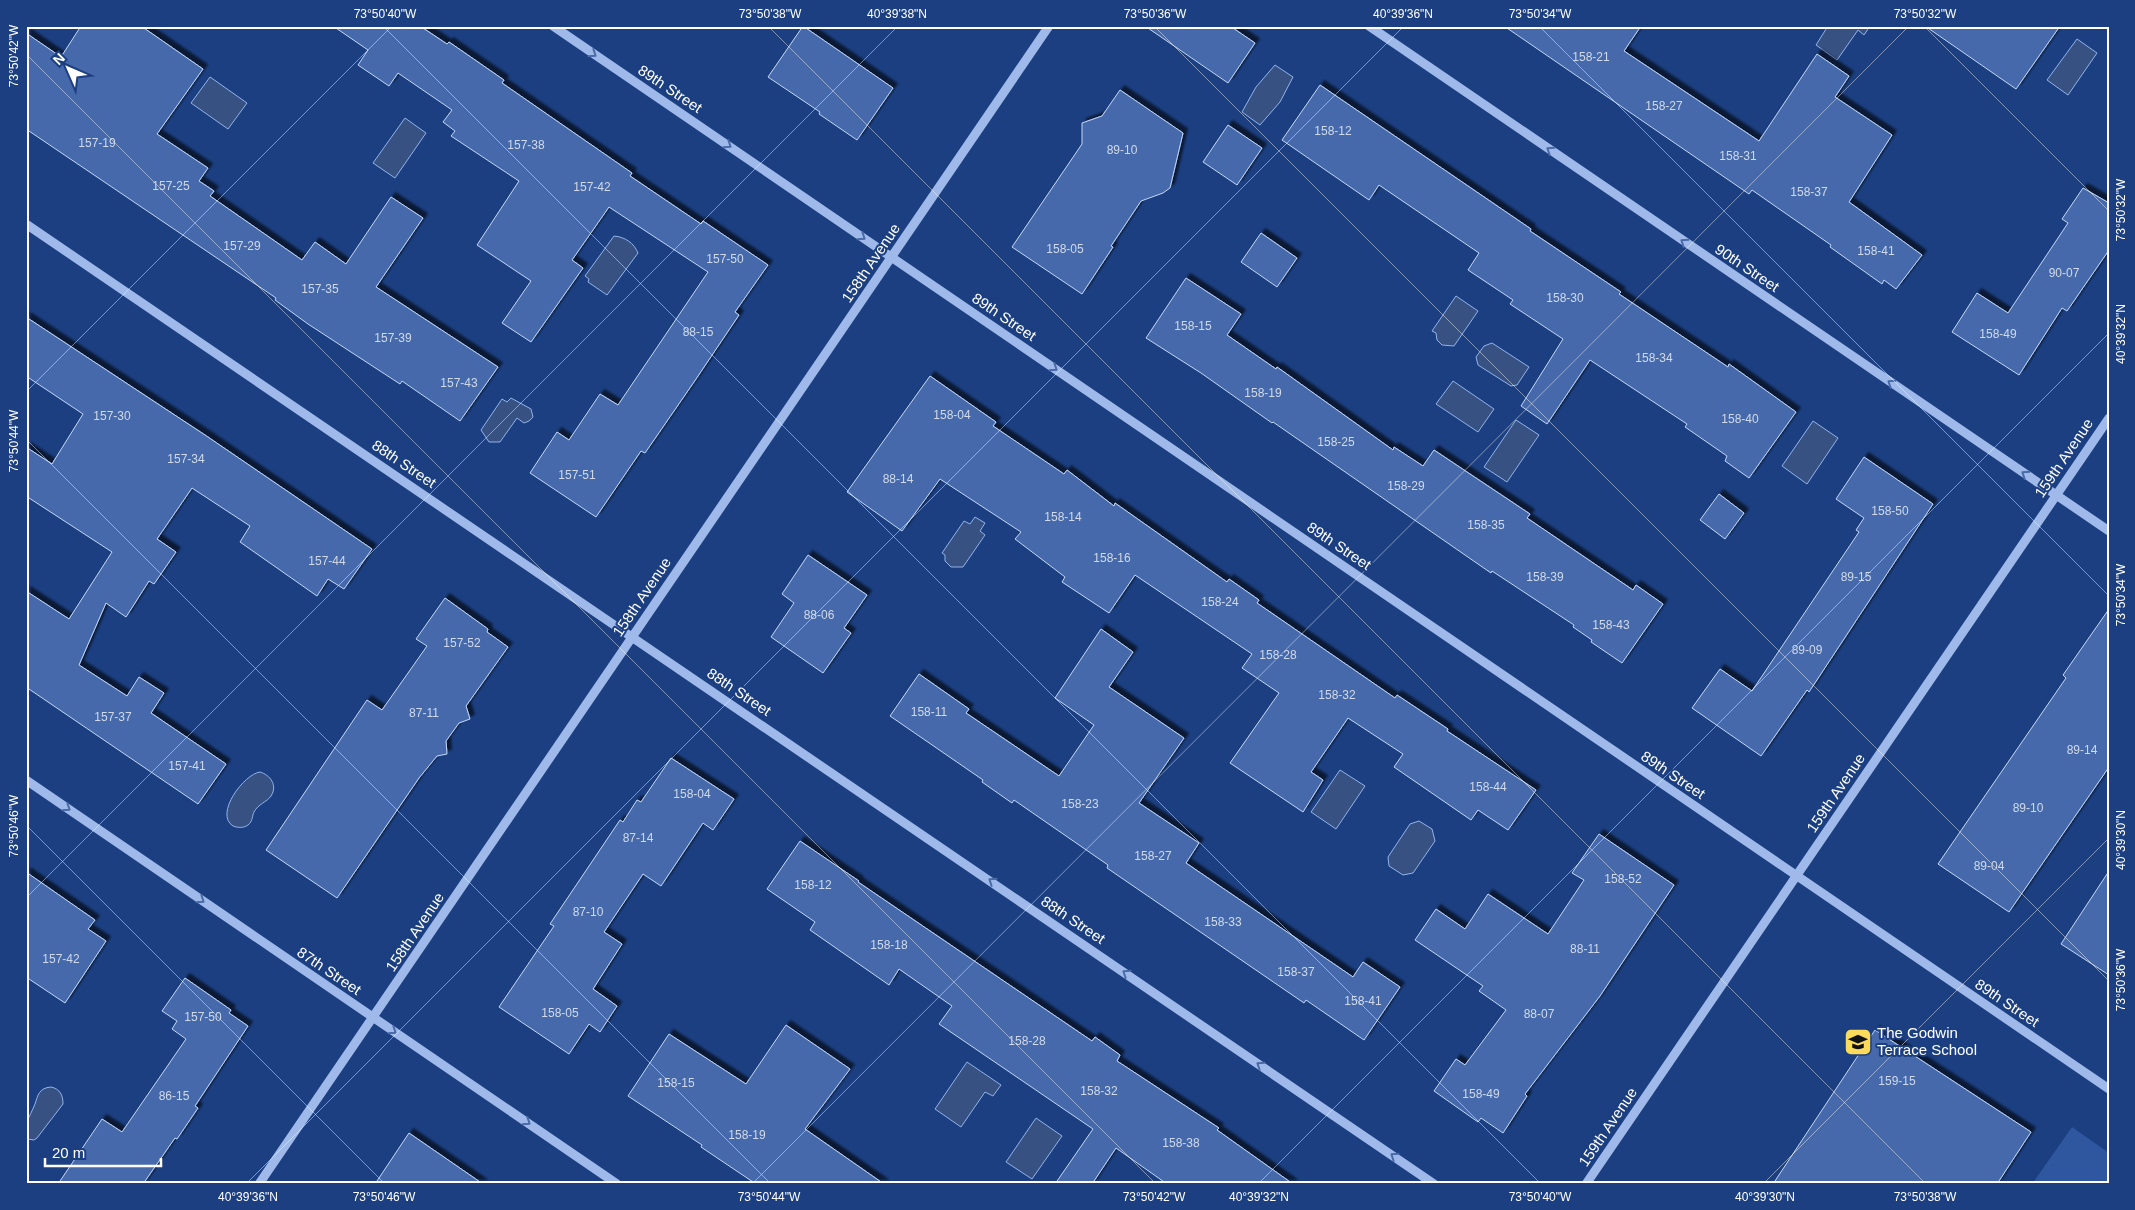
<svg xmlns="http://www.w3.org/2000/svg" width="2135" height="1210" viewBox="0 0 2135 1210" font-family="Arial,sans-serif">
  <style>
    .green { fill: #2e57a0 }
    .water { fill: #365182; stroke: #92b4ec }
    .building { fill: #4469ab; stroke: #c3d7f8; filter: url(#shadow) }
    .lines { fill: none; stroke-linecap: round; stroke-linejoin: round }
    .minor { stroke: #9fbaea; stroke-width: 9 }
    .oneway { stroke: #496aa6 }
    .ticks { fill: none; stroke: #fff; stroke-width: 1; stroke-opacity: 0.45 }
    .labels { text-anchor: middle; stroke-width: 4; stroke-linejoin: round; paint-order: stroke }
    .number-label { font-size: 12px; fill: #d0daea }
    .street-label { font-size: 15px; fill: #fff; stroke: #1b3f81 }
    .poi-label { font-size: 15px; fill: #fff; stroke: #1b3f81; text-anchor: start }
    .neatline { fill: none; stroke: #fff; stroke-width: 2 }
    .ticks-label { font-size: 12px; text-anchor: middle; fill: #fff }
  </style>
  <defs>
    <filter id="shadow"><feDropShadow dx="4.5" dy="-4.5" stdDeviation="1" flood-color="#0009"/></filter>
  </defs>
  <rect width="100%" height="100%" fill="#1b3f81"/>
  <polygon class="green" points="2072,1127 2109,1153 2109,1184 2032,1184"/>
  <g class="water">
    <polygon points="1828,26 1870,26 1864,35 1858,30 1837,60 1816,45"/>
    <polygon points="2077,39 2097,53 2068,95 2047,80"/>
    <polygon points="1275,65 1293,77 1280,102 1260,125 1242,112 1256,87"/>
    <polygon points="210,77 247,103 228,129 191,103"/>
    <polygon points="405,118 426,133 395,178 373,163"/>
    <path d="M614 236C625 237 634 243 638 253L607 295 588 282 589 279 585 276Z"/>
    <polygon points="1456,296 1478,311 1454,346 1442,345 1437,340 1436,333 1432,331"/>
    <polygon points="1492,343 1529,367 1517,385 1511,386 1478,365 1476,357 1484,346"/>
    <polygon points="1453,381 1494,409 1478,432 1436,404"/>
    <polygon points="511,398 531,409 533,417 529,421 524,423 517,418 500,442 489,442 481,430 502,399 507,402"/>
    <polygon points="1516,420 1539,435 1507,482 1484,467"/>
    <polygon points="1813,421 1838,438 1807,484 1782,466"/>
    <polygon points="975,517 985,523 980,531 985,535 963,567 951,567 945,561 945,555 942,553 964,521 970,524"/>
    <polygon points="1340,770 1365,786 1336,829 1311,812"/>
    <path d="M260 772C270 775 278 785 271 796 267 802 258 804 254 812 252 816 253 821 248 825 244 828 238 828 233 826 214 814 244 774 260 772Z"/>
    <polygon points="1419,821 1432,829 1435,841 1413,873 1403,875 1389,866 1388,857 1410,824"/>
    <polygon points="967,1062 1001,1085 993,1096 985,1092 961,1127 935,1109"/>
    <path d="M51 1087C60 1089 63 1095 63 1104L37 1138 34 1140 27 1139C24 1121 29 1119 35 1104 38 1095 39 1088 51 1087Z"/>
    <polygon points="1036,1118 1062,1136 1032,1179 1006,1162"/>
  </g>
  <g class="building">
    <polygon points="81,26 141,26 203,69 157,134 208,168 199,181 214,191 210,196 302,260 315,242 346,264 391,197 423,218 376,287 498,367 460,421 402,381 400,384 308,324 275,300 276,298 26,129 26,33 61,57"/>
    <polygon points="333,26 420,26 447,44 449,42 504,80 502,83 632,173 630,176 701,224 703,221 768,265 735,312 739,315 694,382 645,453 641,451 596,517 530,473 557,432 569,440 600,394 618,405 708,272 609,207 572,260 583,268 531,342 502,323 531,281 477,245 519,181 451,136 455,131 443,122 452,110 398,73 389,86 358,65 368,50"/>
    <polygon points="803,26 893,88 857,140 819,114 820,112 768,77"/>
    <polygon points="1145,26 1230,26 1255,43 1228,83"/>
    <polygon points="1504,26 1641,26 1624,51 1759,141 1817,54 1849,76 1835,97 1892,135 1849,202 1922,255 1896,289 1884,280 1882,284 1830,247 1831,245 1752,190 1749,194"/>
    <polygon points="1925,26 2060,26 2016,89"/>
    <polygon points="1320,85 1531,229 1530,231 1621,292 1619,294 1728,367 1729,364 1796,412 1749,478 1725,461 1727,456 1685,427 1687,424 1590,360 1547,424 1521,406 1563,339 1510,304 1513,300 1468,270 1479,253 1379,185 1369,200 1282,140"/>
    <polygon points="1120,90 1183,133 1170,188 1163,193 1141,201 1111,246 1113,247 1082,294 1012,247 1082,144 1082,123 1102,116"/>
    <polygon points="1228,125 1262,148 1237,185 1203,162"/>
    <polygon points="2083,188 2109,203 2109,250 2067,311 2062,308 2019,375 1952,332 1977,293 2008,313 2068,223 2062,219"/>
    <polygon points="1261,233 1297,258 1277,287 1241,262"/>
    <polygon points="1186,278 1241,314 1227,335 1276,369 1277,367 1393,450 1394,447 1423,466 1434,450 1530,514 1527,518 1633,590 1636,585 1663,604 1622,663 1591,642 1592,640 1573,627 1574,625 1492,571 1491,573 1273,422 1272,423 1201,373 1146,338"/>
    <polygon points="26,317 205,435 372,549 344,589 328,579 317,596 240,542 250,526 192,488 157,539 176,552 154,584 149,581 126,617 106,603 79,665 127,696 139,677 164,693 151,713 226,764 198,804 26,687 26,591 69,619 112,552 26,496 26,447 52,464 83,414 26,376"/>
    <polygon points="930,376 996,422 993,426 1064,474 1067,470 1114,506 1115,503 1227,582 1229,579 1259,600 1257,603 1395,698 1397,695 1448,729 1447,731 1536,790 1508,830 1478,810 1471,820 1394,767 1403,754 1348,718 1311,772 1323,780 1303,812 1230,763 1279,693 1242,668 1252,654 1135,575 1109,613 1062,582 1065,577 1015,539 1021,532 940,479 902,531 847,492"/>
    <polygon points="1864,457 1933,504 1809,692 1807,690 1761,756 1692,708 1720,669 1752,691 1859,532 1856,530 1864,518 1836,499"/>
    <polygon points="1719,494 1744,513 1725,539 1700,520"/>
    <polygon points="808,555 867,595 844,628 851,633 823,673 771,637 794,603 782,594"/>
    <polygon points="445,598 488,629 487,632 508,647 466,706 470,719 459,723 446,741 447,754 437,756 419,778 337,898 266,850 367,700 382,710 427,646 416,639"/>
    <polygon points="2109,609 2109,767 2009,912 1938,864 2066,678 2063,675"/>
    <polygon points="1101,629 1133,652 1109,687 1184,738 1139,803 1199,843 1186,863 1353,977 1363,962 1400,987 1364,1040 1306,1000 1304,1003 1107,868 1108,865 1014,800 1012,803 982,782 983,780 890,716 919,674 969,709 966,713 1059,776 1094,725 1055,698"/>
    <polygon points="671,758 734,799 713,830 703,823 661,886 643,874 604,932 622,944 593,989 617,1006 600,1032 589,1024 569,1054 499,1007 554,926 550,924 620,820 623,822 637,800 641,802"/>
    <polygon points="1599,834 1674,885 1600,996 1525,1094 1527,1096 1503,1133 1481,1118 1478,1122 1434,1091 1456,1059 1465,1065 1506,1010 1479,991 1483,986 1415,940 1436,909 1465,929 1488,894 1548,934 1584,880 1572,873"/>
    <polygon points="800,841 859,881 858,882 1092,1041 1095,1037 1120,1055 1117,1061 1219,1128 1217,1130 1293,1184 1167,1184 1116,1148 1092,1184 1055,1184 1093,1129 939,1024 952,1006 899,969 889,985 810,930 815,922 767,889"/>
    <polygon points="2109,871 2109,975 2061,944"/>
    <polygon points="26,872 95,920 88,929 106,941 65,1003 26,977"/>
    <polygon points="185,978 231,1010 229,1013 248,1026 195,1106 198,1108 177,1139 175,1138 143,1184 58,1184 102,1119 122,1132 186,1039 172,1029 177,1021 162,1011"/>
    <polygon points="786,1025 850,1069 805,1129 884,1184 756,1184 701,1147 702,1145 628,1096 669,1034 746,1084"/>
    <polygon points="1875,1030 2031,1132 1997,1184 1773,1184"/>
    <polygon points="409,1133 483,1184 375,1184"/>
  </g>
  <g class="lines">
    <g class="minor">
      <polyline points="553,26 2109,1089"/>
      <polyline points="1369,26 2109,531"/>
      <polyline points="26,224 1434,1184"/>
      <polyline points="26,780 617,1184"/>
      <polyline points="259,1184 1049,26"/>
      <polyline points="1586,1184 2109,418"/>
    </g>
  </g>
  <defs><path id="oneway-chevron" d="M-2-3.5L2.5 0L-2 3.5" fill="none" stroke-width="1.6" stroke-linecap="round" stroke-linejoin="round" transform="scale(1.25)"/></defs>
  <g class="oneway">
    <use href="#oneway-chevron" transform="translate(593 54) rotate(34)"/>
    <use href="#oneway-chevron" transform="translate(728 145) rotate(34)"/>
    <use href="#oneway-chevron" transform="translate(1550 150) rotate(-146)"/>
    <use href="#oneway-chevron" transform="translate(862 237) rotate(34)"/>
    <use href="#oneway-chevron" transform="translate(1684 242) rotate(-146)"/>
    <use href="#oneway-chevron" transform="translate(1054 368) rotate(34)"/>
    <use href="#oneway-chevron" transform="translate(1891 383) rotate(-146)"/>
    <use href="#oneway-chevron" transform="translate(2025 474) rotate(-146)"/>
    <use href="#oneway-chevron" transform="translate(67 808) rotate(34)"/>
    <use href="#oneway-chevron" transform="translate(992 881) rotate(-146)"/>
    <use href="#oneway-chevron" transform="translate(201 900) rotate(34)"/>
    <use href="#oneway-chevron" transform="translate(1126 973) rotate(-146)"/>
    <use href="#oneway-chevron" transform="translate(393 1031) rotate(34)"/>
    <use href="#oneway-chevron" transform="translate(1260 1065) rotate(-146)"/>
    <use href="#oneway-chevron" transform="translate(527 1122) rotate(34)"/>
    <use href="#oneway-chevron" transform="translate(1394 1156) rotate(-146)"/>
  </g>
  <path class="ticks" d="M383 26 1541 1184M768 26 1926 1184M1154 26 2109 981M1539 26 2109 596M1924 26 2109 211M26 54 1156 1184M26 392 392 26M26 439 771 1184M26 825 385 1184M26 898 898 26M246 1184 1404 26M752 1184 1909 26M1258 1184 2109 333M1763 1184 2109 838"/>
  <defs>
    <g id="school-square" transform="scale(1.4375)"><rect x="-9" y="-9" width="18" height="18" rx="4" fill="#fcdb5b" stroke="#1b3f81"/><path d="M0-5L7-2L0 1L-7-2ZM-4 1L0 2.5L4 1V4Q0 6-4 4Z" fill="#111"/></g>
  </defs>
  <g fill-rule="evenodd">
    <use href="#school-square" x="1858" y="1042"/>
  </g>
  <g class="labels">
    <g class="number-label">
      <text x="1591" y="61">158-21</text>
      <text x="1664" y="110">158-27</text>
      <text x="1333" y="135">158-12</text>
      <text x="97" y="147">157-19</text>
      <text x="526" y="149">157-38</text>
      <text x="1122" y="154">89-10</text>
      <text x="1738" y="160">158-31</text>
      <text x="171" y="190">157-25</text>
      <text x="592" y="191">157-42</text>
      <text x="1809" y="196">158-37</text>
      <text x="242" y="250">157-29</text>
      <text x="1065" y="253">158-05</text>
      <text x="1876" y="255">158-41</text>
      <text x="725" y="263">157-50</text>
      <text x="2064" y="277">90-07</text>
      <text x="320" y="293">157-35</text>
      <text x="1565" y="302">158-30</text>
      <text x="1193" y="330">158-15</text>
      <text x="698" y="336">88-15</text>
      <text x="1998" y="338">158-49</text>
      <text x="393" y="342">157-39</text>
      <text x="1654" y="362">158-34</text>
      <text x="459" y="387">157-43</text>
      <text x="1263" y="397">158-19</text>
      <text x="952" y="419">158-04</text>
      <text x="112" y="420">157-30</text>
      <text x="1740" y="423">158-40</text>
      <text x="1336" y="446">158-25</text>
      <text x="186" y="463">157-34</text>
      <text x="577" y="479">157-51</text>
      <text x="898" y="483">88-14</text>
      <text x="1406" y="490">158-29</text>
      <text x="1890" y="515">158-50</text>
      <text x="1063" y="521">158-14</text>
      <text x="1486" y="529">158-35</text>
      <text x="1112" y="562">158-16</text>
      <text x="327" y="565">157-44</text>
      <text x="1545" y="581">158-39</text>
      <text x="1856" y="581">89-15</text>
      <text x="1220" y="606">158-24</text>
      <text x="819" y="619">88-06</text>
      <text x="1611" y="629">158-43</text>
      <text x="462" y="647">157-52</text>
      <text x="1807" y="654">89-09</text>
      <text x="1278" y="659">158-28</text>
      <text x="1337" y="699">158-32</text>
      <text x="929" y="716">158-11</text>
      <text x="424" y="717">87-11</text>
      <text x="113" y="721">157-37</text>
      <text x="2082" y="754">89-14</text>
      <text x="187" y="770">157-41</text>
      <text x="1488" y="791">158-44</text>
      <text x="692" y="798">158-04</text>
      <text x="1080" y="808">158-23</text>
      <text x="2028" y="812">89-10</text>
      <text x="638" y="842">87-14</text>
      <text x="1153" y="860">158-27</text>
      <text x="1989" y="870">89-04</text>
      <text x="1623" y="883">158-52</text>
      <text x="813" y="889">158-12</text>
      <text x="588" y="916">87-10</text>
      <text x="1223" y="926">158-33</text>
      <text x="889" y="949">158-18</text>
      <text x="1585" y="953">88-11</text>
      <text x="61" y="963">157-42</text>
      <text x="1296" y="976">158-37</text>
      <text x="1363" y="1005">158-41</text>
      <text x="560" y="1017">158-05</text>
      <text x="1539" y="1018">88-07</text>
      <text x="203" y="1021">157-50</text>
      <text x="1027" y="1045">158-28</text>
      <text x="1897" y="1085">159-15</text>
      <text x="676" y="1087">158-15</text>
      <text x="1099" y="1095">158-32</text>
      <text x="1481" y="1098">158-49</text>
      <text x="174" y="1100">86-15</text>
      <text x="747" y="1139">158-19</text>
      <text x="1181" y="1147">158-38</text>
    </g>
    <g class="street-label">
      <text transform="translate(670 89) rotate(34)" y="5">89th Street</text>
      <text transform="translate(871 263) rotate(-56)" y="5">158th Avenue</text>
      <text transform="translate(1747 268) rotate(34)" y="5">90th Street</text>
      <text transform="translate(1004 317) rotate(34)" y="5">89th Street</text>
      <text transform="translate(2064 458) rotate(-56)" y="5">159th Avenue</text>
      <text transform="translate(404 464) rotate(34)" y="5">88th Street</text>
      <text transform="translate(1339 546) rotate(34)" y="5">89th Street</text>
      <text transform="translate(642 597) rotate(-56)" y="5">158th Avenue</text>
      <text transform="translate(739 692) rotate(34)" y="5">88th Street</text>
      <text transform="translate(1673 775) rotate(34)" y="5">89th Street</text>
      <text transform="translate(1836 793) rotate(-56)" y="5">159th Avenue</text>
      <text transform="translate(1073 920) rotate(34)" y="5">88th Street</text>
      <text transform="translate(415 932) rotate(-56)" y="5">158th Avenue</text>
      <text transform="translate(329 971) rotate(34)" y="5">87th Street</text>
      <text transform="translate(2007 1003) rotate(34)" y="5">89th Street</text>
      <text transform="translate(1608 1127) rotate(-56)" y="5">159th Avenue</text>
    </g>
    <g class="poi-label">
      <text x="1877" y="1038">The Godwin<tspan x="1877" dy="17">Terrace School</tspan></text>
    </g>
  </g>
  <rect width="2135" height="1210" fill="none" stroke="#1b3f81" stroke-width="55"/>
  <g transform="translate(68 68) rotate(315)" stroke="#1b3f81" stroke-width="4" paint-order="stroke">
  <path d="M0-4L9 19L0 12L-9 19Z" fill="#ffffff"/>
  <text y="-8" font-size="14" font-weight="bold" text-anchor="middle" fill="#ffffff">N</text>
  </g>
  <path d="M45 1158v8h116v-8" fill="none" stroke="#ffffff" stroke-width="2.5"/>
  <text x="52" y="1158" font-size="15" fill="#ffffff" stroke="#1b3f81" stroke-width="4" paint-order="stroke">20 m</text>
  <rect x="28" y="28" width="2080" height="1154" class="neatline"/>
  <g class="ticks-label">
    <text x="385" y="18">73°50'40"W</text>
    <text x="770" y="18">73°50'38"W</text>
    <text x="897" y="18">40°39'38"N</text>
    <text x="1155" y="18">73°50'36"W</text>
    <text x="1403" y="18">40°39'36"N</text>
    <text x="1540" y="18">73°50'34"W</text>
    <text x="1925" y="18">73°50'32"W</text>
    <text transform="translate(14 56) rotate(-90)" y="4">73°50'42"W</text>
    <text transform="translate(2121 210) rotate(-90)" y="4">73°50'32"W</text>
    <text transform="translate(2121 334) rotate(-90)" y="4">40°39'32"N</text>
    <text transform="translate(14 441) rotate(-90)" y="4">73°50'44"W</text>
    <text transform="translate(2121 595) rotate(-90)" y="4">73°50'34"W</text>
    <text transform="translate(14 826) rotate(-90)" y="4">73°50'46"W</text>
    <text transform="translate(2121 840) rotate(-90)" y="4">40°39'30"N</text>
    <text transform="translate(2121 980) rotate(-90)" y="4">73°50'36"W</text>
    <text x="248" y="1201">40°39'36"N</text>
    <text x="384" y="1201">73°50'46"W</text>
    <text x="769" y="1201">73°50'44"W</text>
    <text x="1154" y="1201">73°50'42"W</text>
    <text x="1259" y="1201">40°39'32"N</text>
    <text x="1540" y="1201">73°50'40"W</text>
    <text x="1765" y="1201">40°39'30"N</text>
    <text x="1925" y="1201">73°50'38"W</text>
  </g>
</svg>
